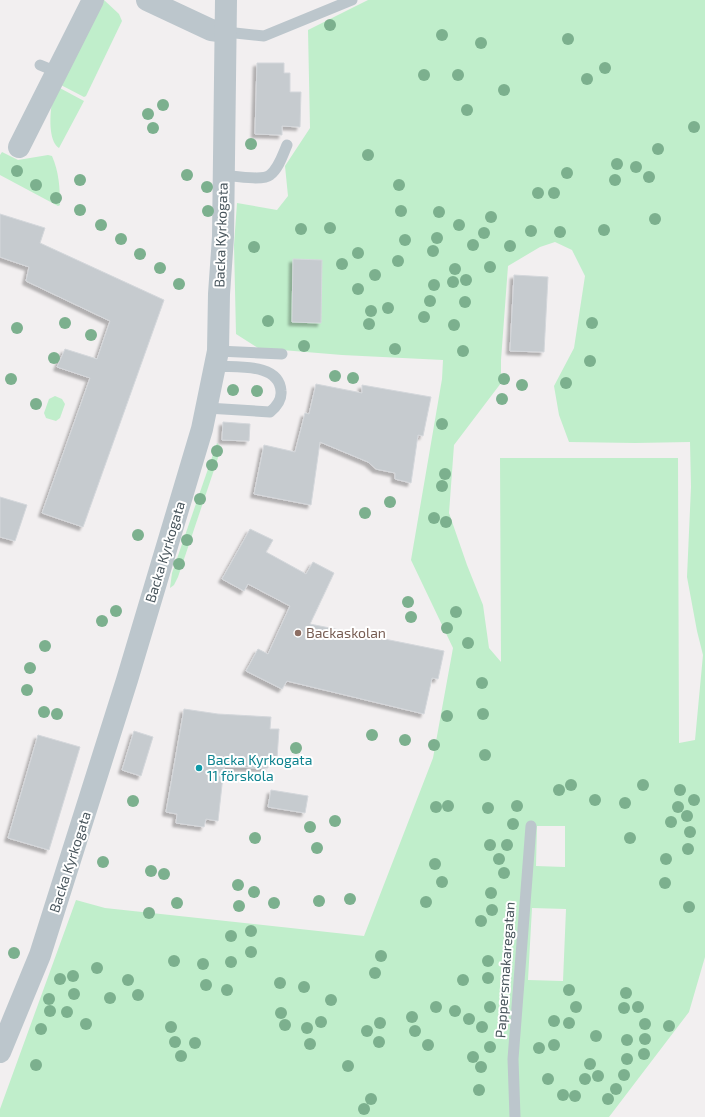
<svg xmlns="http://www.w3.org/2000/svg" width="705" height="1117" viewBox="0 0 705 1117" font-family="'Exo 2',sans-serif">
  <style>
    .green { fill: #c0eecb; fill-rule: evenodd }
    .building { fill: #c6cbcf; stroke: #d4d7db; filter: url(#shadow) }
    .lines { fill: none; stroke-linecap: round; stroke-linejoin: round }
    .service { stroke: #bcc6cc; stroke-width: 11 }
    .minor { stroke: #bcc6cc; stroke-width: 22 }
    .tree { fill: #7cb08e }
    .education-dot { fill: #8d6e63; stroke: #fff; stroke-width: 1.5 }
    .culture-dot { fill: #0f9aa8; stroke: #fff; stroke-width: 1.5 }
    .labels { text-anchor: middle; stroke-width: 4; stroke-linejoin: round; paint-order: stroke }
    .street-label { font-size: 14px; fill: #48555c; stroke: #fff }
    .education-label { font-size: 14px; fill: #785e54; stroke: #fff; text-anchor: start }
    .culture-label { font-size: 14px; fill: #0d838f; stroke: #fff; text-anchor: start }
  </style>
  <defs>
    <filter id="shadow"><feDropShadow dx="-3.5" dy="3.5" stdDeviation="1" flood-color="#0004"/></filter>
  </defs>
  <rect width="100%" height="100%" fill="#f2eff0"/>
  <g class="green">
    <polygon points="104,0 119,14 122,21 86,96 84,97 59,84"/>
    <path d="M368 0H705V957L689 1012 609 1117H0V1109L76 900 105 908 364 936 433 758 453 648 411 560 442 379 443 360 342 355 258 348 236 334 234 245 237 203 277 210 288 196 285 166 310 128 308 30ZM555 242 572 250 585 276 574 348 554 386 559 415 569 442 635 443 690 442 691 487 687 577 697 631 703 655 695 740 679 743 678 458H500L501 662 489 648 483 605 467 565 449 513 454 445 501 383V360L508 266 540 247ZM537 826H565V867L536 866ZM532 908 566 909 563 981 528 980Z"/>
    <path d="M58 87 84 101 59 148C48 141 50 114 52 102 52 97 56 92 58 87Z"/>
    <path d="M2 152 18 160 48 155 52 156C59 172 60 188 60 205L58 206 0 175V155Z"/>
    <polygon points="55,396 62,399 65,404 60,418 56,421 46,418 44,413 49,399"/>
    <polygon points="217,443 221,447 217,461 178,577 174,585 170,588 172,573"/>
  </g>
  <g class="building">
    <polygon points="257,63 284,63 284,73 290,73 290,92 301,92 300,127 282,126 282,135 255,134"/>
    <polygon points="0,214 45,228 40,243 164,300 83,527 42,513 90,378 57,367 65,349 97,359 110,321 26,281 29,267 0,257"/>
    <polygon points="293,259 322,260 321,323 292,322"/>
    <polygon points="514,275 548,277 544,352 510,351"/>
    <polygon points="316,384 362,393 362,385 431,397 423,436 418,435 411,483 395,479 395,473 376,469 368,462 320,442 311,505 254,494 264,445 295,452 305,413 309,414"/>
    <polygon points="223,422 250,424 249,441 222,440"/>
    <polygon points="0,497 27,505 15,541 0,537"/>
    <polygon points="250,529 273,540 266,552 306,574 313,562 334,573 310,624 444,651 438,679 432,678 424,714 287,681 282,689 246,671 258,649 268,654 290,606 248,584 244,591 222,579"/>
    <polygon points="184,709 218,714 271,717 270,729 279,729 277,759 268,758 268,768 224,767 218,821 206,819 204,827 176,823 177,814 166,812"/>
    <polygon points="134,731 153,737 141,776 122,770"/>
    <polygon points="38,735 80,747 49,850 8,838"/>
    <polygon points="271,790 308,796 305,813 268,807"/>
  </g>
  <g class="lines">
    <g class="service">
      <polyline points="226,32 264,36 352,0"/>
      <polyline points="40,65 57,72"/>
      <path d="M223 175C234 176 263 181 270 175 279 168 283 154 287 145"/>
      <polyline points="218,351 282,354"/>
      <path d="M207 408 270 412C276 407 282 400 281 391 279 362 236 368 215 366"/>
      <polyline points="515,1117 513,1059 531,826"/>
    </g>
    <g class="minor">
      <polyline points="147,0 211,30 226,32"/>
      <polyline points="19,147 93,0"/>
      <polyline points="0,1052 40,955 127,680 202,429 218,351 219,294 223,237 226,0"/>
    </g>
  </g>
  <g class="tree">
    <circle cx="330" cy="25" r="6"/>
    <circle cx="442" cy="35" r="6"/>
    <circle cx="568" cy="39" r="6"/>
    <circle cx="481" cy="43" r="6"/>
    <circle cx="605" cy="68" r="6"/>
    <circle cx="424" cy="75" r="6"/>
    <circle cx="458" cy="75" r="6"/>
    <circle cx="587" cy="79" r="6"/>
    <circle cx="504" cy="90" r="6"/>
    <circle cx="163" cy="105" r="6"/>
    <circle cx="467" cy="110" r="6"/>
    <circle cx="148" cy="114" r="6"/>
    <circle cx="694" cy="127" r="6"/>
    <circle cx="153" cy="128" r="6"/>
    <circle cx="251" cy="144" r="6"/>
    <circle cx="658" cy="149" r="6"/>
    <circle cx="368" cy="155" r="6"/>
    <circle cx="617" cy="164" r="6"/>
    <circle cx="636" cy="167" r="6"/>
    <circle cx="17" cy="171" r="6"/>
    <circle cx="567" cy="173" r="6"/>
    <circle cx="187" cy="175" r="6"/>
    <circle cx="649" cy="177" r="6"/>
    <circle cx="80" cy="180" r="6"/>
    <circle cx="615" cy="180" r="6"/>
    <circle cx="36" cy="185" r="6"/>
    <circle cx="399" cy="185" r="6"/>
    <circle cx="207" cy="187" r="6"/>
    <circle cx="538" cy="193" r="6"/>
    <circle cx="554" cy="193" r="6"/>
    <circle cx="56" cy="198" r="6"/>
    <circle cx="80" cy="210" r="6"/>
    <circle cx="208" cy="211" r="6"/>
    <circle cx="401" cy="211" r="6"/>
    <circle cx="439" cy="212" r="6"/>
    <circle cx="491" cy="217" r="6"/>
    <circle cx="655" cy="219" r="6"/>
    <circle cx="101" cy="225" r="6"/>
    <circle cx="459" cy="225" r="6"/>
    <circle cx="330" cy="228" r="6"/>
    <circle cx="301" cy="229" r="6"/>
    <circle cx="604" cy="230" r="6"/>
    <circle cx="531" cy="231" r="6"/>
    <circle cx="560" cy="232" r="6"/>
    <circle cx="484" cy="233" r="6"/>
    <circle cx="437" cy="238" r="6"/>
    <circle cx="121" cy="239" r="6"/>
    <circle cx="405" cy="240" r="6"/>
    <circle cx="473" cy="245" r="6"/>
    <circle cx="510" cy="246" r="6"/>
    <circle cx="254" cy="247" r="6"/>
    <circle cx="433" cy="251" r="6"/>
    <circle cx="358" cy="253" r="6"/>
    <circle cx="140" cy="254" r="6"/>
    <circle cx="398" cy="261" r="6"/>
    <circle cx="342" cy="264" r="6"/>
    <circle cx="490" cy="267" r="6"/>
    <circle cx="160" cy="268" r="6"/>
    <circle cx="455" cy="269" r="6"/>
    <circle cx="375" cy="275" r="6"/>
    <circle cx="466" cy="280" r="6"/>
    <circle cx="453" cy="282" r="6"/>
    <circle cx="179" cy="284" r="6"/>
    <circle cx="434" cy="285" r="6"/>
    <circle cx="358" cy="289" r="6"/>
    <circle cx="430" cy="301" r="6"/>
    <circle cx="465" cy="302" r="6"/>
    <circle cx="388" cy="308" r="6"/>
    <circle cx="371" cy="311" r="6"/>
    <circle cx="424" cy="317" r="6"/>
    <circle cx="268" cy="321" r="6"/>
    <circle cx="65" cy="323" r="6"/>
    <circle cx="592" cy="323" r="6"/>
    <circle cx="369" cy="324" r="6"/>
    <circle cx="454" cy="325" r="6"/>
    <circle cx="17" cy="328" r="6"/>
    <circle cx="91" cy="335" r="6"/>
    <circle cx="304" cy="346" r="6"/>
    <circle cx="395" cy="349" r="6"/>
    <circle cx="463" cy="351" r="6"/>
    <circle cx="54" cy="358" r="6"/>
    <circle cx="590" cy="361" r="6"/>
    <circle cx="335" cy="376" r="6"/>
    <circle cx="353" cy="378" r="6"/>
    <circle cx="11" cy="379" r="6"/>
    <circle cx="504" cy="379" r="6"/>
    <circle cx="566" cy="383" r="6"/>
    <circle cx="522" cy="385" r="6"/>
    <circle cx="233" cy="390" r="6"/>
    <circle cx="257" cy="391" r="6"/>
    <circle cx="502" cy="399" r="6"/>
    <circle cx="36" cy="404" r="6"/>
    <circle cx="442" cy="424" r="6"/>
    <circle cx="217" cy="451" r="6"/>
    <circle cx="212" cy="465" r="6"/>
    <circle cx="445" cy="474" r="6"/>
    <circle cx="442" cy="486" r="6"/>
    <circle cx="200" cy="499" r="6"/>
    <circle cx="390" cy="502" r="6"/>
    <circle cx="365" cy="513" r="6"/>
    <circle cx="434" cy="518" r="6"/>
    <circle cx="446" cy="522" r="6"/>
    <circle cx="138" cy="535" r="6"/>
    <circle cx="187" cy="540" r="6"/>
    <circle cx="179" cy="564" r="6"/>
    <circle cx="408" cy="602" r="6"/>
    <circle cx="116" cy="611" r="6"/>
    <circle cx="456" cy="612" r="6"/>
    <circle cx="411" cy="617" r="6"/>
    <circle cx="102" cy="621" r="6"/>
    <circle cx="447" cy="628" r="6"/>
    <circle cx="468" cy="643" r="6"/>
    <circle cx="45" cy="646" r="6"/>
    <circle cx="30" cy="668" r="6"/>
    <circle cx="482" cy="683" r="6"/>
    <circle cx="27" cy="690" r="6"/>
    <circle cx="44" cy="712" r="6"/>
    <circle cx="57" cy="714" r="6"/>
    <circle cx="483" cy="714" r="6"/>
    <circle cx="447" cy="716" r="6"/>
    <circle cx="372" cy="735" r="6"/>
    <circle cx="405" cy="740" r="6"/>
    <circle cx="434" cy="745" r="6"/>
    <circle cx="296" cy="748" r="6"/>
    <circle cx="485" cy="755" r="6"/>
    <circle cx="571" cy="785" r="6"/>
    <circle cx="643" cy="785" r="6"/>
    <circle cx="559" cy="790" r="6"/>
    <circle cx="680" cy="790" r="6"/>
    <circle cx="595" cy="800" r="6"/>
    <circle cx="694" cy="800" r="6"/>
    <circle cx="133" cy="801" r="6"/>
    <circle cx="625" cy="803" r="6"/>
    <circle cx="448" cy="806" r="6"/>
    <circle cx="517" cy="806" r="6"/>
    <circle cx="436" cy="807" r="6"/>
    <circle cx="678" cy="807" r="6"/>
    <circle cx="488" cy="808" r="6"/>
    <circle cx="687" cy="816" r="6"/>
    <circle cx="335" cy="821" r="6"/>
    <circle cx="671" cy="822" r="6"/>
    <circle cx="513" cy="824" r="6"/>
    <circle cx="310" cy="827" r="6"/>
    <circle cx="690" cy="832" r="6"/>
    <circle cx="255" cy="838" r="6"/>
    <circle cx="630" cy="838" r="6"/>
    <circle cx="490" cy="845" r="6"/>
    <circle cx="507" cy="845" r="6"/>
    <circle cx="317" cy="848" r="6"/>
    <circle cx="688" cy="849" r="6"/>
    <circle cx="499" cy="859" r="6"/>
    <circle cx="666" cy="859" r="6"/>
    <circle cx="103" cy="862" r="6"/>
    <circle cx="435" cy="864" r="6"/>
    <circle cx="151" cy="871" r="6"/>
    <circle cx="504" cy="873" r="6"/>
    <circle cx="164" cy="874" r="6"/>
    <circle cx="442" cy="882" r="6"/>
    <circle cx="665" cy="883" r="6"/>
    <circle cx="238" cy="885" r="6"/>
    <circle cx="254" cy="892" r="6"/>
    <circle cx="491" cy="893" r="6"/>
    <circle cx="350" cy="899" r="6"/>
    <circle cx="319" cy="901" r="6"/>
    <circle cx="426" cy="902" r="6"/>
    <circle cx="177" cy="903" r="6"/>
    <circle cx="274" cy="903" r="6"/>
    <circle cx="239" cy="906" r="6"/>
    <circle cx="689" cy="907" r="6"/>
    <circle cx="492" cy="910" r="6"/>
    <circle cx="149" cy="913" r="6"/>
    <circle cx="481" cy="921" r="6"/>
    <circle cx="251" cy="931" r="6"/>
    <circle cx="231" cy="936" r="6"/>
    <circle cx="251" cy="952" r="6"/>
    <circle cx="14" cy="953" r="6"/>
    <circle cx="381" cy="956" r="6"/>
    <circle cx="174" cy="961" r="6"/>
    <circle cx="488" cy="961" r="6"/>
    <circle cx="231" cy="962" r="6"/>
    <circle cx="203" cy="964" r="6"/>
    <circle cx="97" cy="968" r="6"/>
    <circle cx="375" cy="973" r="6"/>
    <circle cx="73" cy="976" r="6"/>
    <circle cx="488" cy="978" r="6"/>
    <circle cx="60" cy="979" r="6"/>
    <circle cx="128" cy="980" r="6"/>
    <circle cx="463" cy="980" r="6"/>
    <circle cx="280" cy="983" r="6"/>
    <circle cx="206" cy="985" r="6"/>
    <circle cx="304" cy="987" r="6"/>
    <circle cx="227" cy="990" r="6"/>
    <circle cx="569" cy="990" r="6"/>
    <circle cx="626" cy="993" r="6"/>
    <circle cx="74" cy="994" r="6"/>
    <circle cx="138" cy="995" r="6"/>
    <circle cx="110" cy="998" r="6"/>
    <circle cx="49" cy="999" r="6"/>
    <circle cx="331" cy="1000" r="6"/>
    <circle cx="436" cy="1007" r="6"/>
    <circle cx="490" cy="1007" r="6"/>
    <circle cx="576" cy="1007" r="6"/>
    <circle cx="638" cy="1007" r="6"/>
    <circle cx="624" cy="1008" r="6"/>
    <circle cx="50" cy="1011" r="6"/>
    <circle cx="455" cy="1011" r="6"/>
    <circle cx="67" cy="1012" r="6"/>
    <circle cx="281" cy="1013" r="6"/>
    <circle cx="412" cy="1017" r="6"/>
    <circle cx="469" cy="1019" r="6"/>
    <circle cx="554" cy="1021" r="6"/>
    <circle cx="321" cy="1022" r="6"/>
    <circle cx="380" cy="1023" r="6"/>
    <circle cx="569" cy="1023" r="6"/>
    <circle cx="86" cy="1024" r="6"/>
    <circle cx="645" cy="1024" r="6"/>
    <circle cx="285" cy="1025" r="6"/>
    <circle cx="669" cy="1026" r="6"/>
    <circle cx="171" cy="1027" r="6"/>
    <circle cx="482" cy="1027" r="6"/>
    <circle cx="307" cy="1028" r="6"/>
    <circle cx="41" cy="1029" r="6"/>
    <circle cx="367" cy="1031" r="6"/>
    <circle cx="415" cy="1031" r="6"/>
    <circle cx="596" cy="1036" r="6"/>
    <circle cx="645" cy="1039" r="6"/>
    <circle cx="627" cy="1040" r="6"/>
    <circle cx="175" cy="1042" r="6"/>
    <circle cx="379" cy="1042" r="6"/>
    <circle cx="195" cy="1043" r="6"/>
    <circle cx="310" cy="1044" r="6"/>
    <circle cx="428" cy="1045" r="6"/>
    <circle cx="554" cy="1045" r="6"/>
    <circle cx="490" cy="1047" r="6"/>
    <circle cx="539" cy="1048" r="6"/>
    <circle cx="644" cy="1054" r="6"/>
    <circle cx="181" cy="1056" r="6"/>
    <circle cx="473" cy="1057" r="6"/>
    <circle cx="627" cy="1059" r="6"/>
    <circle cx="590" cy="1064" r="6"/>
    <circle cx="36" cy="1065" r="6"/>
    <circle cx="348" cy="1066" r="6"/>
    <circle cx="481" cy="1067" r="6"/>
    <circle cx="624" cy="1075" r="6"/>
    <circle cx="598" cy="1076" r="6"/>
    <circle cx="548" cy="1079" r="6"/>
    <circle cx="585" cy="1079" r="6"/>
    <circle cx="616" cy="1089" r="6"/>
    <circle cx="479" cy="1090" r="6"/>
    <circle cx="563" cy="1095" r="6"/>
    <circle cx="575" cy="1096" r="6"/>
    <circle cx="371" cy="1099" r="6"/>
    <circle cx="608" cy="1099" r="6"/>
    <circle cx="364" cy="1109" r="6"/>
  </g>
  <circle class="education-dot" cx="298" cy="633" r="4"/>
  <circle class="culture-dot" cx="199" cy="768" r="4"/>
  <g class="labels">
    <g class="street-label">
      <text transform="translate(221 235) rotate(-88)" y="5">Backa Kyrkogata</text>
      <text transform="translate(165 552) rotate(-73)" y="5">Backa Kyrkogata</text>
      <text transform="translate(70 862) rotate(-72)" y="5">Backa Kyrkogata</text>
      <text transform="translate(505 970) rotate(-86)" y="5">Pappersmakaregatan</text>
    </g>
    <g class="education-label">
      <text x="306" y="638">Backaskolan</text>
    </g>
    <g class="culture-label">
      <text x="207" y="765">Backa Kyrkogata<tspan x="207" dy="16">11 förskola</tspan></text>
    </g>
  </g>
</svg>
